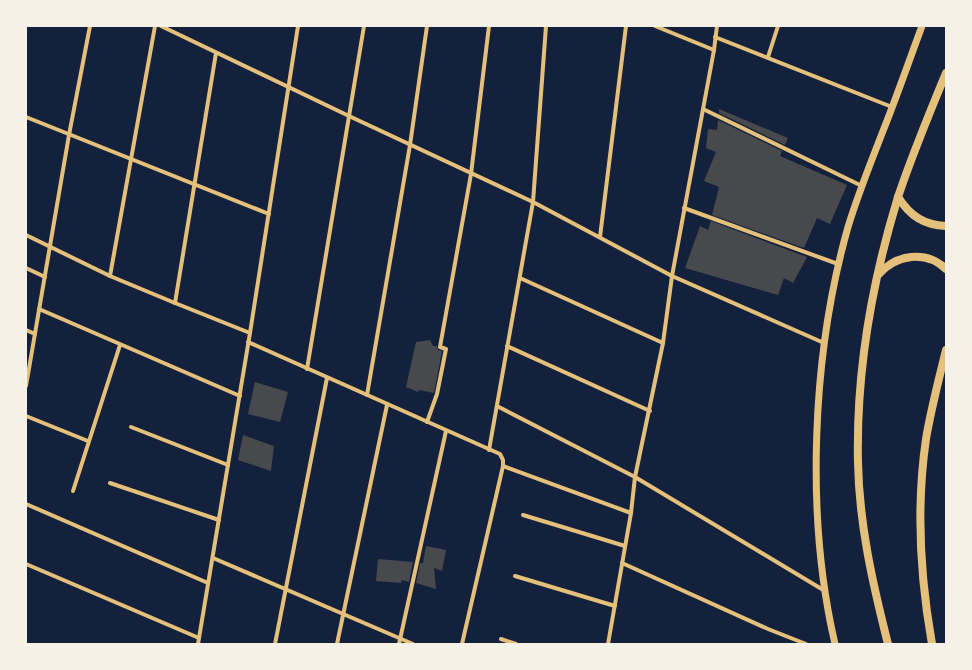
<svg xmlns="http://www.w3.org/2000/svg" width="972" height="670" viewBox="0 0 972 670" font-family="'DejaVu Sans',sans-serif">
  <style>
    .building { fill: #48494c }
    .lines { fill: none; stroke-linecap: round; stroke-linejoin: round }
    .minor { stroke: #e5c07b; stroke-width: 4 }
    .tertiary { stroke: #e5c07b; stroke-width: 7 }
    .secondary { stroke: #e5c07b; stroke-width: 8 }
  </style>
  <rect width="100%" height="100%" fill="#14213d"/>
  <g class="building">
    <polygon points="719,109 788,138 785,145 719,113"/>
    <polygon points="718,120 782,151 780,156 847,185 830,224 817,218 804,248 712,215 719,187 704,181 716,152 706,148 708,129 717,130"/>
    <polygon points="711,221 807,257 793,283 784,278 778,295 685,268 700,226 708,230"/>
    <polygon points="430,340 433,346 437,346 438,350 442,351 434,393 419,390 418,392 406,387 416,342"/>
    <polygon points="255,382 288,392 280,422 248,414"/>
    <polygon points="243,435 274,446 271,471 238,460"/>
    <polygon points="426,546 446,550 442,571 434,568 436,589 416,583 420,563 423,563"/>
    <polygon points="378,559 413,562 409,582 402,580 401,583 376,581"/>
  </g>
  <g class="lines">
    <g class="minor">
      <polyline points="161,26 349,116 533,202 672,276 824,343"/>
      <polyline points="655,26 714,50"/>
      <polyline points="715,37 892,107"/>
      <polyline points="768,57 778,26"/>
      <polyline points="703,109 862,186"/>
      <polyline points="26,117 269,214"/>
      <polyline points="684,208 838,264"/>
      <polyline points="26,235 110,276 175,303 250,333"/>
      <polyline points="600,237 626,26"/>
      <polyline points="26,268 45,277"/>
      <polyline points="110,276 155,26"/>
      <polyline points="520,278 663,343"/>
      <polyline points="175,303 216,53"/>
      <polyline points="39,309 240,396"/>
      <polyline points="26,330 35,334"/>
      <polyline points="248,342 500,454 503,460 503,466 631,513"/>
      <polyline points="507,346 650,411"/>
      <polyline points="307,369 364,26"/>
      <polyline points="26,386 69,135 90,26"/>
      <polyline points="367,395 410,145 427,26"/>
      <polyline points="497,406 635,477 825,591"/>
      <polyline points="26,416 88,441"/>
      <polyline points="427,422 437,394 446,349 440,347 471,174 489,26"/>
      <polyline points="131,427 228,465"/>
      <polyline points="489,450 533,202 546,26"/>
      <polyline points="110,483 219,520"/>
      <polyline points="73,491 120,345"/>
      <polyline points="26,504 208,583"/>
      <polyline points="523,515 625,546"/>
      <polyline points="213,558 413,644"/>
      <polyline points="622,563 768,629 806,644"/>
      <polyline points="26,564 199,638"/>
      <polyline points="515,576 615,606"/>
      <polyline points="501,639 516,644"/>
      <polyline points="198,644 250,333 298,26"/>
      <polyline points="275,644 327,378"/>
      <polyline points="337,644 387,405"/>
      <polyline points="399,644 446,431"/>
      <polyline points="462,644 503,466"/>
      <polyline points="608,644 631,513 635,477 663,343 672,276 714,50 717,26"/>
    </g>
    <path class="tertiary" d="M835 644C805 515 812 354 848 227 858 194 871 162 883 131 897 96 909 61 922 26"/>
    <g class="secondary">
      <path d="M898 197C910 216 924 225 946 226"/>
      <path d="M878 275C896 254 926 250 946 269"/>
      <path d="M888 644C873 585 859 524 858 462 856 373 872 282 898 197 912 155 929 114 946 73"/>
      <path d="M932 644C920 576 916 507 926 439 931 409 939 379 946 350"/>
    </g>
  </g>
  <rect width="972" height="670" fill="none" stroke="#f6f1e7" stroke-width="54"/>
</svg>
